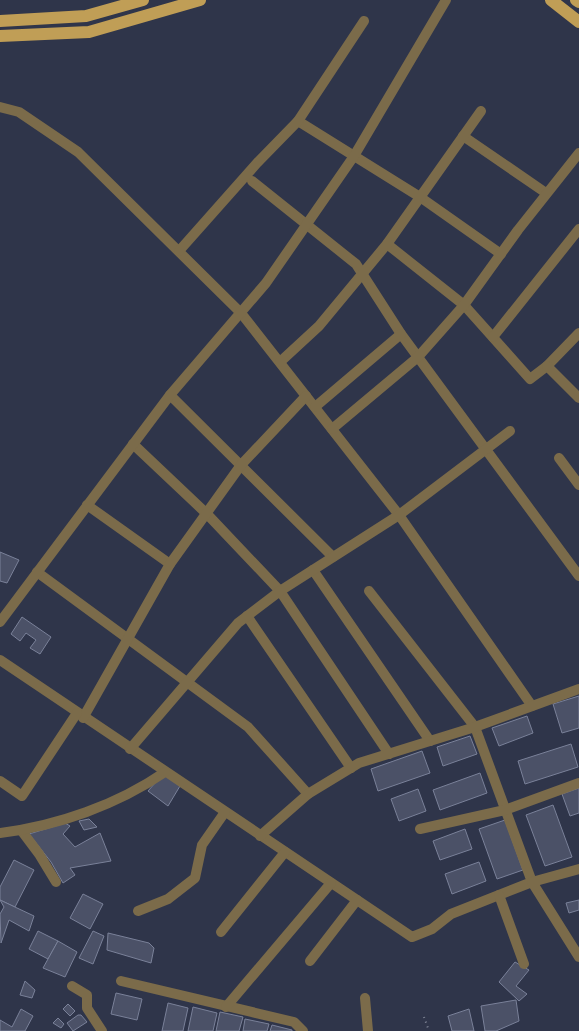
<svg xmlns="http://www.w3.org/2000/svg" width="579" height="1031" viewBox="0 0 579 1031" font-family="Cabin,sans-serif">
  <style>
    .building { fill: #4b5167; stroke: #7a8199 }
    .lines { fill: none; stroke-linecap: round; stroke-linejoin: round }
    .path { stroke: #838899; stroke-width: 2; stroke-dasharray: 1 4; stroke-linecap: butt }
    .minor { stroke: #7b6b4a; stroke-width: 10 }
    .major { stroke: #c09e56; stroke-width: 12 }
  </style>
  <rect width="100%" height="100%" fill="#2f354a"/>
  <g class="building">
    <polygon points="0,552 19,560 7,583 0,581"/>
    <polygon points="22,617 51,637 40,654 30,648 36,640 26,633 20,641 11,634"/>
    <polygon points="579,696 579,728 562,733 553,704"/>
    <polygon points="527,716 533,733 499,746 492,728"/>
    <polygon points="470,736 477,754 443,766 437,747"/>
    <polygon points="571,744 578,767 525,784 518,761"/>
    <polygon points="422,751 430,773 378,791 371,769"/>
    <polygon points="480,773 487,793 440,810 433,790"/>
    <polygon points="163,774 180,786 168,806 148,791"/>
    <polygon points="579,788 579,813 570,816 562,794"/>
    <polygon points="418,789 426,811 399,821 391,799"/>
    <polygon points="553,805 572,857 545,866 526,815"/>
    <polygon points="89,819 97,827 84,830 79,821"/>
    <polygon points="505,820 523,870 497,879 479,829"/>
    <polygon points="65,823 70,826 63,834 75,847 100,833 111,861 70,868 75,875 63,883 51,862 29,834"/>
    <polygon points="465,829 472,849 440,860 433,841"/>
    <polygon points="14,860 34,870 15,907 0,900 0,887"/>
    <polygon points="479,862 486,881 452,894 445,874"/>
    <polygon points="83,894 103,904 90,929 70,918"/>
    <polygon points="0,900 34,916 29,931 9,920 1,943 0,914 4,907"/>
    <polygon points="579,900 579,910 569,913 566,903"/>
    <polygon points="38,931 58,941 48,959 29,949"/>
    <polygon points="93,931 104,936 93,964 79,958"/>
    <polygon points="108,933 149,943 154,948 151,963 107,950"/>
    <polygon points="58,941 77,952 65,977 43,968"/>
    <polygon points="515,962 529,970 516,986 527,994 519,1001 499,982"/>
    <polygon points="25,981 35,990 32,998 20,995"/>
    <polygon points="116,993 142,999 137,1020 111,1014"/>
    <polygon points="516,1000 519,1021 496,1031 485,1031 481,1006"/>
    <polygon points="168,1003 188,1008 183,1031 162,1031"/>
    <polygon points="68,1004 75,1011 70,1016 63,1009"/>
    <polygon points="193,1007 217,1013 213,1031 188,1031"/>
    <polygon points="21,1009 33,1016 25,1031 0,1031 0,1020 12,1027"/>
    <polygon points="469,1009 474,1031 452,1031 448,1016"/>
    <polygon points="220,1012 243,1017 239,1031 216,1031"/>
    <polygon points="78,1015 81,1015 87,1022 73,1031 67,1023"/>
    <polygon points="58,1018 64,1024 61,1028 53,1023"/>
    <polygon points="245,1019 269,1024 267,1031 243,1031"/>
    <polygon points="272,1025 292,1030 292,1031 270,1031"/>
  </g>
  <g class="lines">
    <polyline class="path" points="424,1017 429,1031"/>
    <g class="minor">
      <polyline points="0,107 19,112 78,152 241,313 399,515 532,706"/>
      <polyline points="298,121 420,197 501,254"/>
      <polyline points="463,136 546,193"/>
      <polyline points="252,181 356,264 401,334 579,576"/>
      <polyline points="387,244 464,305 530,379 547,366 579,333"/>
      <polyline points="179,251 257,163 298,121 364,21"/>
      <polyline points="493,337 579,229"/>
      <polyline points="280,362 319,326 387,244 481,111"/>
      <polyline points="547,366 579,398"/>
      <polyline points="170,395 333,557"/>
      <polyline points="315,407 401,334"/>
      <polyline points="332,429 418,357 464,305 518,230 579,153"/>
      <polyline points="133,444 207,514 280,591 389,754"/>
      <polyline points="559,458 579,485"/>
      <polyline points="87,505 170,564"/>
      <polyline points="313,570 430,741"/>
      <polyline points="37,572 248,727 308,794"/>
      <polyline points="247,616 351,768"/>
      <polyline points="0,622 170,395 266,283 354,156 446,0"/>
      <polyline points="0,660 412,937 432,929 451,914 532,882 475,727 369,591"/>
      <polyline points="83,718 170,564 241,465 306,396"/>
      <polyline points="130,749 238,623 280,591 399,515 510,431"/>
      <polyline points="0,781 22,796 77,713"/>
      <polyline points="420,829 505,810 579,783"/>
      <polyline points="21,830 39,854 56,882"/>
      <path d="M0 833C57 826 117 805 165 772"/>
      <polyline points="260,836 308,794 359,763 475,727 579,689"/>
      <polyline points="579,869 532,882 579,957"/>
      <polyline points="499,895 524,964"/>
      <polyline points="138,911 168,899 195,878 202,845 225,812"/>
      <polyline points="221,932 285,852"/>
      <polyline points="310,961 357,900"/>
      <polyline points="121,981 294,1022 303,1031"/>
      <polyline points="72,986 87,995 87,1008 102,1031"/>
      <polyline points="365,998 368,1031"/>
      <polyline points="226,1007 331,883"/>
    </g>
    <g class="major">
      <polyline points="551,0 579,22"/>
      <polyline points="576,0 579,2"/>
      <polyline points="0,21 86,16 143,0"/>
      <polyline points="0,36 89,32 200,0"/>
    </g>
  </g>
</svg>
